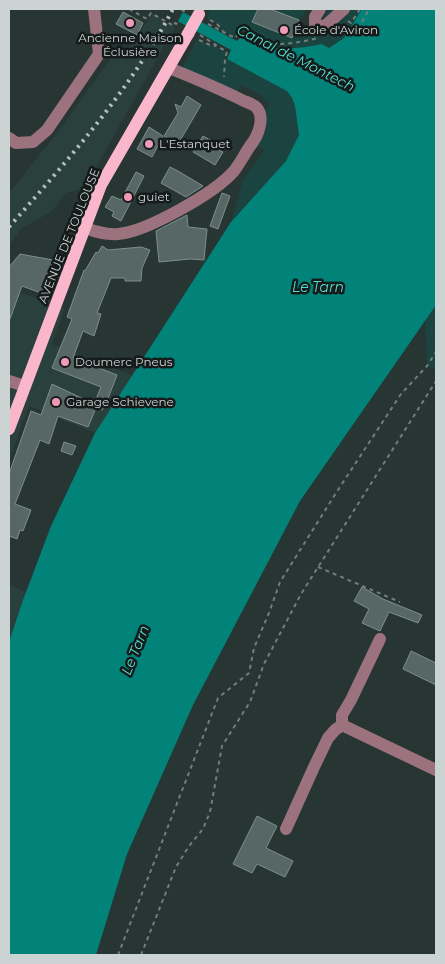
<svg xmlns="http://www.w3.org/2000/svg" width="445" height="964" viewBox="0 0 445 964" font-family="Montserrat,sans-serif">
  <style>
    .built { fill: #29403d }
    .green { fill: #1b4440 }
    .water { fill: #028379 }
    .pier { fill: #273533 }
    .building { fill: #576765; stroke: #7d8e8b }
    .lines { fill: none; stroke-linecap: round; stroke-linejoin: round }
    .path { stroke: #727e7c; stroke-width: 2; stroke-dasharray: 4 4; stroke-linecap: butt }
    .minor { stroke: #9b727e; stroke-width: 12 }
    .major { stroke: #fab7cb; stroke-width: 12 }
    .rail { stroke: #b7c0be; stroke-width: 4; stroke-dasharray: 2.5 5; stroke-linecap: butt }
    .major-bridge { stroke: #fab7cb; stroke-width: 12 }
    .poi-dot { fill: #f09ab5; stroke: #151b1a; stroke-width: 2 }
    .labels { text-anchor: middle; stroke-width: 5; stroke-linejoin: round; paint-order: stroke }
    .poi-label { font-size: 12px; fill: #cbd4d2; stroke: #151b1a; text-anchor: start }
    .street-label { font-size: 12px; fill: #cbd4d2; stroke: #151b1a }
    .water-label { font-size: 14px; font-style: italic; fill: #53ddcf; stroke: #151b1a }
  </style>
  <rect width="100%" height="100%" fill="#273533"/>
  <g class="built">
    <polygon points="152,14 175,27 90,178 81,190 79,190 66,193 51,212 22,228 9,245 9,211 10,210 9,209 9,193 57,133 114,54 130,47"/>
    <polygon points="21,293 65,308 52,344 132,375 95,433 29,406 9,461 9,310 13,312"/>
    <polygon points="9,585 26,592 9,642"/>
  </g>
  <g class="green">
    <polygon points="210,9 258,9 253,22 292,38 306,37 327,31 322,20 329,9 362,9 344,38 329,48 322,44 305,47 284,49 263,46 241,37 239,33 235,38 223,31 217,24 207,18"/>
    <polygon points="270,9 307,9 299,20"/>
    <path d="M197 39C207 44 217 46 227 52L225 59H227L287 91 292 98 295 106 299 135 286 161 231 222 243 180 264 150 258 146 266 129 265 110 270 105 261 95 241 85 236 93 182 69Z"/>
    <polygon points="436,305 436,370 427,366 425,321"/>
  </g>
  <polygon class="water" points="155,9 177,9 237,41 241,37 263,46 284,49 305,47 322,44 329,48 344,38 362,9 436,9 436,305 300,501 193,705 127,854 96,955 9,955 9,642 23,600 51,526 95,433 231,222 286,161 299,135 295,106 292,98 287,91 227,59 231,50"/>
  <polygon class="pier" points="155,9 182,9 184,10 177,23 154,11"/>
  <g class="building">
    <polygon points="258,9 270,9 299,20 292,38 252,22"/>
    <polygon points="123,12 143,23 137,35 116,24"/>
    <polygon points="187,96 201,105 178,144 164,136 178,113 175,104 181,107"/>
    <polygon points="149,127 163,136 152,157 137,149"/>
    <polygon points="203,136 221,146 219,150 223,152 215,165 193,152"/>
    <polygon points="170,167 178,171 203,186 186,197 161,183"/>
    <polygon points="136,172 144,176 121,221 112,216 114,212 105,207 112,196 121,200"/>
    <polygon points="222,193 230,196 218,229 210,226"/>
    <polygon points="187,215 188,227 207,229 204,260 190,259 159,262 156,231"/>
    <polygon points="102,246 108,250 141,247 150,250 142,268 141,281 125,281 125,278 111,278 97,313 101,314 94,336 83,331 73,358 117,375 107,401 102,410 96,408 88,427 58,416 49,444 40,440 15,504 31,510 23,531 20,530 17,539 9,536 9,474 31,411 41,415 52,384 94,404 101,387 52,368 72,319 67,317 84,270 85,271 96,252 98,253"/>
    <polygon points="20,254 53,260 41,293 22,286 10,319 9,319 9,267"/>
    <polygon points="64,442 76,446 72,455 61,451"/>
    <polygon points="362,587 383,599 422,615 418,623 389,612 380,631 362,623 369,609 354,601"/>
    <polygon points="411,651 436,663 436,685 403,669"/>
    <polygon points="257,816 277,826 266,848 293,861 285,877 257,864 252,873 233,864"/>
  </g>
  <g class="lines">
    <g class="path">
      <polyline points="129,9 147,19 151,13 174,26 175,23 180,25"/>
      <polyline points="182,9 182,10 186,12"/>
      <polyline points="210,20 217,24 223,31"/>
      <polyline points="348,21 351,23 360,9"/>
      <polyline points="362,22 369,9"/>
      <path d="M208 24 235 38 239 33C247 36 256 42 265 43 282 46 302 42 318 38"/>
      <polyline points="200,35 227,52 225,59 224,77"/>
      <polyline points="199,40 210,45 216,46"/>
      <polyline points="318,567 400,602"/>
      <polyline points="118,955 218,698 249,673 254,648 269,613 280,582 336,493 401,394 427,366 436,352"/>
      <polyline points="141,955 176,867 189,846 203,829 210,812 222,746 250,702 264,664 301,594 436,381"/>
    </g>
    <g class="minor">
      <polyline points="320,9 315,17 315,25 325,26 344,9"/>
      <polyline points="9,138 16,143 33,142 47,130 99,54 94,9"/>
      <path d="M85 228C96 232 106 235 118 234 146 232 215 193 234 171 241 162 246 151 253 142 259 133 265 116 256 107 253 104 246 102 242 100 218 88 194 78 169 68"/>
      <polyline points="9,381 25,386"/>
      <polyline points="342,725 436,770"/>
      <polyline points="342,725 342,715 351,700 380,639"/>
      <polyline points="286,829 314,767 328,738 335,730 342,725"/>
    </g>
    <polyline class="major" points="9,429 101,185 188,34"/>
    <path class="rail" d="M9 227C69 159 130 90 173 9"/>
    <polyline class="major-bridge" points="188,34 199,14"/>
  </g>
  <g class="poi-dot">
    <circle cx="130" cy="23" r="5"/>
    <circle cx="284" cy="30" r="5"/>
    <circle cx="149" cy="144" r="5"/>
    <circle cx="128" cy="197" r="5"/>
    <circle cx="65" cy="362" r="5"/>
    <circle cx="56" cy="402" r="5"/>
  </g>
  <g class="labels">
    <g class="poi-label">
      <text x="294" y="34">École d'Aviron</text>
      <text x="130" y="42" text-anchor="middle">Ancienne Maison<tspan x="130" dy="14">Éclusière</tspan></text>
      <text x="159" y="148">L'Estanquet</text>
      <text x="138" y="201">guiet</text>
      <text x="75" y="366">Doumerc Pneus</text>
      <text x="66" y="406">Garage Schievene</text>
    </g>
    <g class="street-label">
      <text transform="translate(69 236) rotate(-68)" y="4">AVENUE DE TOULOUSE</text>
    </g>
    <g class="water-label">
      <text transform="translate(296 58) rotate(27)" y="5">Canal de Montech</text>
      <text x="318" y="292">Le Tarn</text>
      <text transform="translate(135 650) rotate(-68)" y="5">Le Tarn</text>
    </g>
  </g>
  <rect width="445" height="964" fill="none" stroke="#cbd4d2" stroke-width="20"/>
</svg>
